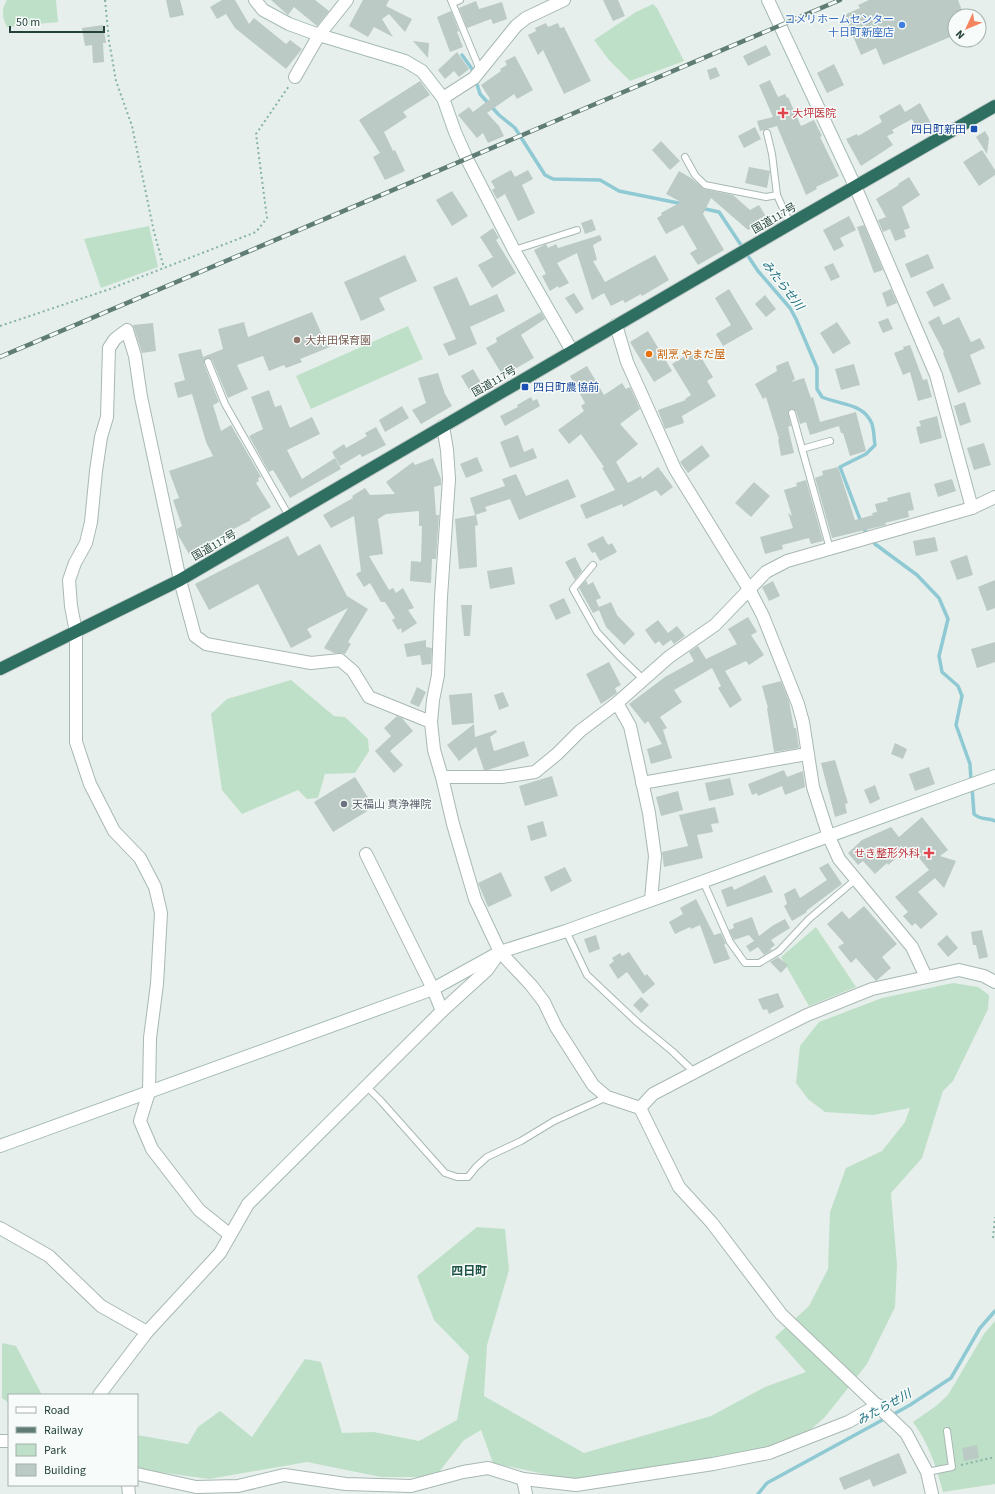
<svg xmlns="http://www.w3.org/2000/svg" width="995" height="1494" viewBox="0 0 995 1494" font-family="'Source Sans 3','Noto Sans JP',sans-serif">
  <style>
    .green { fill: #bfe0c8 }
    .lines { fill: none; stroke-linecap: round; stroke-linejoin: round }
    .stream { stroke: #8ec9d4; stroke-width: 3.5 }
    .building { fill: #bbcac4 }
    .lane-casing { stroke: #a8b8b2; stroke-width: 8 }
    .street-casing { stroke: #a8b8b2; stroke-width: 14 }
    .secondary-casing { stroke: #a4bbb3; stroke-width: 14 }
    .highway-casing { stroke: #c2cac8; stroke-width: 14 }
    .path { stroke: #86b3a5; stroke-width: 2; stroke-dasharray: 2 3; stroke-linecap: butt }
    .lane { stroke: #fff; stroke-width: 6 }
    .street { stroke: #fff; stroke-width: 12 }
    .secondary { stroke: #fff; stroke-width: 12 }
    .highway { stroke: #2f6f62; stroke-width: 12 }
    .rail-casing { stroke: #5f7d75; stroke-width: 4.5 }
    .rail { stroke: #f7fbf9; stroke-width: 3; stroke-dasharray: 9; stroke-linecap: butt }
    .shop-dot { fill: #3f7fe0; stroke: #f7fbf9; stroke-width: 1.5 }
    .health-dot { fill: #e0444e; stroke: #f7fbf9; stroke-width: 1.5 }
    .transit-dot { fill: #1a4fb4; stroke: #f7fbf9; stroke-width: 1.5 }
    .education-dot { fill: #8d6e63; stroke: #f7fbf9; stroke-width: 1.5 }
    .food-dot { fill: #e8710a; stroke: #f7fbf9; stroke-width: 1.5 }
    .worship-dot { fill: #6b7280; stroke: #f7fbf9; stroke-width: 1.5 }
    .labels { text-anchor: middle; stroke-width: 3; stroke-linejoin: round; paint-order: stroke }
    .shop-label { font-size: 11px; fill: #366cbe; stroke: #f7fbf9; text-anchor: end }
    .health-label { font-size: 11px; fill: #be3a42; stroke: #f7fbf9; text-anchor: start }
    .transit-label { font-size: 11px; fill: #164399; stroke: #f7fbf9; text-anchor: end }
    .street-label { font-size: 11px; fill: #24423a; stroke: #f7fbf9 }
    .education-label { font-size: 11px; fill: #785e54; stroke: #f7fbf9; text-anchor: start }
    .food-label { font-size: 11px; fill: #c56008; stroke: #f7fbf9; text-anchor: start }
    .worship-label { font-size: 11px; fill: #5b616d; stroke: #f7fbf9; text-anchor: start }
    .water-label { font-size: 12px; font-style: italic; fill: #1c6f80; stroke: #f7fbf9 }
    .neighbourhood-label { font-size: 12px; font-weight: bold; fill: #1f5548; stroke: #f7fbf9 }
  </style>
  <rect width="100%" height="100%" fill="#e6efeb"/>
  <g class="green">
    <path d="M7 0H56L58 22 7 27C2 17 1 10 7 0Z"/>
    <polygon points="653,4 657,8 684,61 630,81 609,60 594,40 636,12"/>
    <polygon points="149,226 158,267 101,288 84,239"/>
    <polygon points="408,326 423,359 311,409 296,376"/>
    <polygon points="291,680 334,716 345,717 368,739 369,751 355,773 325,774 318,798 307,799 298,790 242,814 222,790 211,714 227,699"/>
    <polygon points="816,927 856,987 809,1006 781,957"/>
    <polygon points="953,983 978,987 989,995 988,1009 953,1081 943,1091 922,1158 891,1193 897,1265 895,1307 867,1364 825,1417 792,1446 715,1471 586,1483 493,1463 481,1430 464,1440 435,1477 381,1477 307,1462 209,1479 137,1469 137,1435 188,1444 198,1427 220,1411 252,1437 305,1359 321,1362 342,1433 374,1432 419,1441 457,1420 469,1356 434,1320 417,1276 477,1227 505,1229 509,1270 487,1345 484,1396 584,1453 711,1416 765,1387 806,1372 775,1337 809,1306 828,1269 830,1212 846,1168 882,1151 905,1122 910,1108 873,1115 825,1112 808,1099 796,1083 800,1046 819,1022 882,998"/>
    <path d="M995 1321V1484L943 1492C936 1466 929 1444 913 1422L936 1406 948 1395 984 1334Z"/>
    <polygon points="2,1343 16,1346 42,1395 9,1395 9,1403 2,1398"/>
  </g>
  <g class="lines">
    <g class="stream">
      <polyline points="462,55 472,69 474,75"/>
      <polyline points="476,81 480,94 499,115 515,128 545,175 553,179 600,180 619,191 683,204"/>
      <polyline points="701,208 719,212 743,248"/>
      <path d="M746 253 758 271 790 308 796 319 817 368V389L822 397C840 405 864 403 872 424 874 430 874 439 875 445L866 454 840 467 861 522"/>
      <polyline points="863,528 875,544 917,575 939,598 948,619 939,656 942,672 958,686 962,696 956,725 970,764 971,781"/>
      <path d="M972 787 974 814C982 821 986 817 995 821"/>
      <polyline points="892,1415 910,1405 951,1378 980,1328 995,1311"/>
      <polyline points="758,1494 767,1483 886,1418"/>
    </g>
  </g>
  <g class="building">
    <polygon points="166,0 180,0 184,15 170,18"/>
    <polygon points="222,0 235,0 249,24 254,18 286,44 290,40 302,49 286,69 235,28 226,14 217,19 210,7"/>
    <polygon points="271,0 315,0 329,11 317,26 294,7 288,15"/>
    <polygon points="363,0 389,0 386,6 412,19 405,32 389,14 382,19 393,37 374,27 368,37 349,26"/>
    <polygon points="603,0 618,0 625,16 613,21"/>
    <polygon points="869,0 958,0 964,16 955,16 955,35 883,65 876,48 861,55 844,15 860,8 858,5"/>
    <polygon points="476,1 479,9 502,2 507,19 493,24 491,19 467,28 459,8"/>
    <polygon points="451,11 459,31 457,32 463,47 450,52 437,17"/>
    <polygon points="546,23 548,27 558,23 560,28 564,27 591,81 564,94 543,50 538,55 528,35 536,31 535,28"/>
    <polygon points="103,25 106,43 103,43 104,62 93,63 92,45 85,46 82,28"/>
    <polygon points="413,41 429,43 428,58"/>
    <polygon points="766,45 771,55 748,66 743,56"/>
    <polygon points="457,52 469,69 459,77 454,71 445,79 438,70"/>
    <polygon points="515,56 533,90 517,99 514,94 487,113 499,126 504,136 488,143 483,133 477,138 458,115 469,107 473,112 490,99 481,85 501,71 500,69 507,65 505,61"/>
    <polygon points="834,64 844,85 827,93 817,73"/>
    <polygon points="716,67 720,76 710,80 707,70"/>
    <polygon points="770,80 778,97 785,94 787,98 788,97 801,126 814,120 822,136 820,137 839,176 816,187 817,189 806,195 777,126 760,131 757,121 773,117 759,85"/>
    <polygon points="420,81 430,95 403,112 407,117 384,132 393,151 395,150 405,171 385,180 373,157 380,153 359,120"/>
    <polygon points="920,103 933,127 920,134 912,119 892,130 894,133 887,136 893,145 861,166 846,139 857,134 858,136 882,122 879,116 900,104 905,112"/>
    <polygon points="755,127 761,139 744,148 738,136"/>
    <polygon points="985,131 989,138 987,154 976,137"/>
    <polygon points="661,141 680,161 670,170 652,150"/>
    <polygon points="982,150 995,170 995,175 979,186 963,162"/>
    <polygon points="749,167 770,171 767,188 745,183"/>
    <polygon points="511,170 515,177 528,170 533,179 522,185 535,213 518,221 505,194 497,199 492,190 495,188 491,181"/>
    <polygon points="679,171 691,178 704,189 733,195 750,210 759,205 767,218 748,230 711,198 703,214 724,250 698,265 690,253 697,249 683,225 666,234 657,218 662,215 661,213 681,202 666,194"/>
    <polygon points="909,177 920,195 902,207 910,228 904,230 906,237 895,241 890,229 883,232 878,220 886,217 876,199 899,185 898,184"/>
    <polygon points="452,191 468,216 452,226 436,200"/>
    <polygon points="849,216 856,230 840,238 844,246 834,251 823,230"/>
    <polygon points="592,219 596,230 585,234 581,223"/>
    <polygon points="864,225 883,270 874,273 857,227"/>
    <polygon points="493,228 499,238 496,240 516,273 492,288 478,265 493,257 480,237"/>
    <polygon points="600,235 602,240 593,245 597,260 593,261 605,282 655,255 669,280 642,296 641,294 625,303 623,300 611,306 604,293 592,300 577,253 557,263 569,283 559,288 558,286 550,291 542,276 546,274 534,250 546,244 548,248 556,244 558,248"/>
    <polygon points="928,254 934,268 911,278 905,264"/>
    <polygon points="405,255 417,281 379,298 385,310 361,321 344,282"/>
    <polygon points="833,263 840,277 831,281 824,267"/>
    <polygon points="457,277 470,306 497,294 505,311 470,327 477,344 449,356 443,344 456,339 433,287"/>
    <polygon points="943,283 951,299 934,307 926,292"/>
    <polygon points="729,289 753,329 723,346 716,334 731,325 715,298"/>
    <polygon points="891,289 897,303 887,307 882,293"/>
    <polygon points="574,293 584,309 576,314 565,298"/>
    <polygon points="765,295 776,309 766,317 755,304"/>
    <polygon points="312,312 323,337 325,336 330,347 300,359 302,362 286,368 284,365 269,371 263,356 237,365 248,389 228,398 212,360 208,358 204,360 204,364 219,402 213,405 221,431 231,425 261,477 258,478 259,481 256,483 271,507 250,519 251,520 205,544 206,545 189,554 178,535 177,529 182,526 173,500 179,498 169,471 213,456 206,442 192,394 178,398 174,383 185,380 178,354 201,349 203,357 223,349 218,329 244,322 248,337"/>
    <polygon points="541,312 545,319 521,335 534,358 503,376 486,348 497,342 496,338"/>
    <polygon points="939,316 943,325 959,317 971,342 980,338 985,348 970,355 981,384 958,393 943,353 944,352 928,322"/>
    <polygon points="888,318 893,329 883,333 878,322"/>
    <polygon points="837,322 851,343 833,354 820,333"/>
    <polygon points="153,323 156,351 142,353 133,325"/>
    <polygon points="648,331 672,371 654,382 630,342"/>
    <polygon points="910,345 923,380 927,379 932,397 918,401 910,372 903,375 894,353 904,349 903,347"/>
    <polygon points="696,349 713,377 707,381 716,396 682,416 684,423 665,429 658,410 686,400 685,399 691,395 672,364"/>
    <polygon points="788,361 795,379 791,382 804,378 811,398 813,397 820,422 856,412 866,451 850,456 843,433 841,433 839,426 810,435 806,422 800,424 796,411 791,409 788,412 791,426 788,427 794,453 781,456 778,439 779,439 766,397 763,399 755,384 777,371 776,366"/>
    <polygon points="854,364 860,385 841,390 835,369"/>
    <polygon points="587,366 604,395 622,383 626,389 630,387 640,409 620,424 638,444 616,462 628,483 641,476 642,479 658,467 673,487 661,496 656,490 623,507 622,504 586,519 580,505 615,490 602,468 604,467 581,434 569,444 558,430 584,411 581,406 585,403 570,376"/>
    <polygon points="473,369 483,386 471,393 461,376"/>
    <polygon points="438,373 445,394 452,406 421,424 412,410 426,403 418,378"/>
    <polygon points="269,390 275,407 281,405 290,428 312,417 320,434 287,450 302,479 335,458 341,469 290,498 275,473 273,470 269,472 249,436 263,429 251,397"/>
    <polygon points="531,397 533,401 537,399 540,406 505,426 500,416 518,407 517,405"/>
    <polygon points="965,402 971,422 960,426 954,406"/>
    <polygon points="402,406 409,418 385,432 379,420"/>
    <polygon points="937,416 942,438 920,444 916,427 921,426 919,421"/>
    <polygon points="376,427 386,445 362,457 360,454 340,466 332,452 344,444 346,448 367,436 365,433"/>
    <polygon points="518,435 524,452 533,448 537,458 510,468 500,442"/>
    <polygon points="984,443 991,465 974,470 967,448"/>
    <polygon points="702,445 710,456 688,473 680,462"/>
    <polygon points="477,457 483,471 466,478 460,464"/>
    <polygon points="433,458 441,479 441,485 434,487 436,515 439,515 436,559 432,559 431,583 410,581 411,561 421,562 422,526 419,526 419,511 386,514 378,519 383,554 369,556 389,590 393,588 396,593 403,588 414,608 408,610 417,623 402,633 401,628 398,630 392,620 395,618 385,602 381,602 370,583 364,587 356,574 361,571 354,516 331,528 323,515 353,498 352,496 365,488 370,495 395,494 386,482 413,462 415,465"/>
    <polygon points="838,467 855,520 873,515 872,513 877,512 875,504 888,501 887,498 910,492 914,510 908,511 909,517 885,523 886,525 832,538 815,478 823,475 822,471"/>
    <polygon points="516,474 526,496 568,479 576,497 519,520 510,499 485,507 487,511 475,515 470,498 505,486 502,479"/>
    <polygon points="952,479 956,491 938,497 934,484"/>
    <polygon points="806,480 823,541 811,544 809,538 782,545 783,549 765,554 760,537 793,528 788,513 792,516 784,490 797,486 796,483"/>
    <polygon points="754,482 770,496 751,517 735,503"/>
    <polygon points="476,515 478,525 475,526 477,567 459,569 455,519"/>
    <polygon points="288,536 298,556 320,544 347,596 368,609 348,642 351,644 345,654 340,653 334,653 324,648 348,608 307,629 312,637 291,648 258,584 209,610 195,584"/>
    <polygon points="603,536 608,545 612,543 617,552 600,561 595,552 592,553 587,544"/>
    <polygon points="935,537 938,551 916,556 913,541"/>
    <polygon points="967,555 973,575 957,580 950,561"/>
    <polygon points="575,557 582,571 575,580 565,562"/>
    <polygon points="512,567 515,584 490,589 487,571"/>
    <polygon points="586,580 588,585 593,582 601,598 596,600 599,607 611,602 617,615 635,634 624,645 606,627 599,610 593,613 579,588"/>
    <polygon points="995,580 995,608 987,611 978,587"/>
    <polygon points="773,581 780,596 769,601 762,587"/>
    <polygon points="564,598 571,613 556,620 549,605"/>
    <polygon points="461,605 472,605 470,636 464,636"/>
    <polygon points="748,617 757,632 751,635 764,655 749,665 746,661 725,671 742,700 730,708 718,688 721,686 712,668 674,690 682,702 660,717 667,728 663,730 672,758 651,764 647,749 662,744 648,721 645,724 629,704 665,677 694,661 689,652 698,646 706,659 737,644 728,629"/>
    <polygon points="658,620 668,633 677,626 685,636 674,644 671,640 663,646 659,641 655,644 645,630"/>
    <polygon points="426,640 426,647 432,648 431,664 422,665 420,655 407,657 404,644"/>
    <polygon points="995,642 995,662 977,668 971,649"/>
    <polygon points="609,662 621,685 615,688 617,693 601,704 586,674"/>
    <polygon points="781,681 789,701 794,728 796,728 799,748 774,752 767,708 768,708 762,686"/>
    <polygon points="417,687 426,692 419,707 410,703"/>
    <polygon points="503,692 509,706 499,710 494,695"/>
    <polygon points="472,693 474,723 452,725 449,695"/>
    <polygon points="397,716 402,718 413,731 390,751 403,765 394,773 375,751 391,736 384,728"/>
    <polygon points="474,724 475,737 496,730 497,732 490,737 494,751 524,741 529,756 488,770 484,770 476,747 459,761 447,745"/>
    <polygon points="895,743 907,749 903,759 891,754"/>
    <polygon points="835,760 848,803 845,804 847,813 835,817 821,763"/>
    <polygon points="929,767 935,784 915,791 909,774"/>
    <polygon points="784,770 787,777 803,771 805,787 785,795 782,786 758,796 757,793 752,795 748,784"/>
    <polygon points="552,776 558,796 525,806 519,786"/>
    <polygon points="355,777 374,807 333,832 314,802"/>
    <polygon points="730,778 734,795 709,801 705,783"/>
    <polygon points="875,785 880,799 870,804 864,790"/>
    <polygon points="678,791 683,810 661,816 656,797"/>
    <polygon points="715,807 719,823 711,824 713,832 697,835 703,858 664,867 662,852 688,846 679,815"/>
    <polygon points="922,817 948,850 940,856 956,861 944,888 935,878 918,892 938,914 921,929 915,923 912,926 903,916 908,912 895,897 929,870 910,847 888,865 887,863 875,874 863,861 858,865 848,853 862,840 891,827 899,837"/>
    <polygon points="543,821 547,836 531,841 527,826"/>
    <polygon points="828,863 842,884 806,911 807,912 792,921 784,906 787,904 784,894 795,888 800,898 827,880 819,868"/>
    <polygon points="565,867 572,881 551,892 544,877"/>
    <polygon points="501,872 512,896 488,907 478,883"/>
    <polygon points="765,875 773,892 727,907 721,890 732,886 734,890"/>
    <polygon points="696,899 714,935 721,933 726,944 724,944 730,959 714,964 700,925 691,929 690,927 675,934 669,922 683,914 680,908"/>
    <polygon points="864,906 897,944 882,957 891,968 876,981 856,958 851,963 838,947 844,943 827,924 842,911 849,919"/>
    <polygon points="752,917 759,936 772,926 785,919 790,928 771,940 775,945 770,949 772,950 764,955 758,947 750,952 746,946 754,941 749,935 734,940 729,930 734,928 733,924"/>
    <polygon points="982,930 988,957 979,959 976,945 973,945 971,932"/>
    <polygon points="596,935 600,949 589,953 584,939"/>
    <polygon points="947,935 958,948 948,957 937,944"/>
    <polygon points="629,952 645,976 647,974 655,984 643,994 627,972 618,979 609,965 614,961 612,958 620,953 622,956"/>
    <polygon points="778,957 788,965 781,973 770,962"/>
    <polygon points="778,993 784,1007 769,1014 767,1009 763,1010 758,999"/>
    <polygon points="641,997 649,1005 641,1013 633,1005"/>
    <polygon points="977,1445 979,1458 964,1461 962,1448"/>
    <polygon points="899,1453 907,1473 873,1487 870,1479 844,1490 839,1478"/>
  </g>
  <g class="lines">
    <g class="lane-casing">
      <g id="lane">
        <polyline points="451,0 480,70"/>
        <polyline points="453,3 460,0"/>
        <polyline points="767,133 772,154 777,195 790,224"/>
        <polyline points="685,157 695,175 705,185 766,197 777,195"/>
        <polyline points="514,250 577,230"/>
        <polyline points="208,362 225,404 289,516"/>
        <polyline points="792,413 830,549"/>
        <polyline points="802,449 830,441"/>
        <polyline points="593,565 573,589 597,632 619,656 643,679"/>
        <polyline points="703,881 730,942 745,963 759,963 779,951 809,919 855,880"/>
        <polyline points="566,931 587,975 638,1023 672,1051 694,1072"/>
        <polyline points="366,1086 380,1100 445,1173 457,1177 468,1177 476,1167 487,1157 521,1141 554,1121 607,1097"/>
        <polyline points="927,1472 952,1467 947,1431"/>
      </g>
    </g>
    <g class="street-casing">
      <g id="street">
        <polyline points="295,77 319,35 347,0"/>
        <polyline points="443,98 474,78 516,26 526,18 564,0"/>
        <polyline points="855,186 936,375 972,508"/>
        <polyline points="616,325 627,362 675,469 749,589 763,616 798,704 803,722 813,787 829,837 839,859 912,947 926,977"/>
        <polyline points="443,426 447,450 449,479 441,597 438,675 433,700 431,722 434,750 442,777 453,824 475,899 500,952 531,985 544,1002 556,1027 593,1085 607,1097 640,1108 679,1187 712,1223 781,1314 906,1433 927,1472 932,1494"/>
        <polyline points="617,703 630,726 649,813 655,856 651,900"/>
        <polyline points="442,777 502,777 535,772 557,754 580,731 617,703 669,657 715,625 766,572 787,561 972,508 995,497"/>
        <polyline points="642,783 807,754"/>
        <polyline points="366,854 433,989 442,1011"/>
        <polyline points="640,1108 653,1094 739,1049 807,1015 872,989 959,970 984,976 995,982"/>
        <polyline points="0,1228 49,1256 101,1306 147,1332"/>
        <polyline points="229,1234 199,1210 152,1149 140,1121 149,1092 150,1038 157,984 161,913 155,887 140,858 114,831 90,784 76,742 76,632 71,606 69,580 75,563 86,543 91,522 96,471 101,437 107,417 109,348 115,339 127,330 135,356 141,397 180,580 195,636 206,644 311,663 340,660 353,671 369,697 431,722"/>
        <polyline points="99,1395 147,1332 220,1253 248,1204 442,1011 487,970 500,952"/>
        <polyline points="0,1441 9,1441"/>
        <polyline points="137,1474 196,1487 238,1486 284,1475 346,1484 411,1486 463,1472 488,1468 523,1479 576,1485 713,1464 769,1453 848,1422 878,1405"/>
        <polyline points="523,1479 526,1494"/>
        <polyline points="128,1485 129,1494"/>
      </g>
    </g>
    <g class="secondary-casing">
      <g id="secondary">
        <polyline points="255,0 263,10 289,24 319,35 405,61 422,71 443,98 455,132 467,159 514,250 572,351"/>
        <polyline points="768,0 855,186"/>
        <polyline points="0,1146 433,989 500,952 566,931 995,776"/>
      </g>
    </g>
    <g class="highway-casing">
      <polyline id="highway" points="0,669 180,580 790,224 995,106"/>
    </g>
    <g class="path">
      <polyline points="105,0 109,41 116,81 132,126 154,232 164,268"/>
      <polyline points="0,326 110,289 256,232 267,218 256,134 289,86"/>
      <polyline points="993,1238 995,1217"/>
      <polyline points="961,1465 995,1457"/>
    </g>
    <use href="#lane" class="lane"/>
    <use href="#street" class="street"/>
    <use href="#secondary" class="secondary"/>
    <use href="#highway" class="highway"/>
    <g class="rail-casing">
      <polyline id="rail" points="0,357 840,0"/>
    </g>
    <use href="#rail" class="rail"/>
  </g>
  <circle class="shop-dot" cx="902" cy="25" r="4"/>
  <g class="health-dot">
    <path d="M781 107h4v4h4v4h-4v4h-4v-4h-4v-4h4z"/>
    <path d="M927 847h4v4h4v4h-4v4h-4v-4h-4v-4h4z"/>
  </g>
  <g class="transit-dot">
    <rect x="970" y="125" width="8" height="8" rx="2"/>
    <rect x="521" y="383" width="8" height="8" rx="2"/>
  </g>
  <circle class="education-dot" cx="297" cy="340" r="4"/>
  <circle class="food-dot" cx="649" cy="354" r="4"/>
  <circle class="worship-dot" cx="344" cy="804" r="4"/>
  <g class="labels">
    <g class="shop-label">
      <text x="894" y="23">コメリホームセンター<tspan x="894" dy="13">十日町新座店</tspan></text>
    </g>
    <g class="health-label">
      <text x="792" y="117">大坪医院</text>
      <text x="920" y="857" text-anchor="end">せき整形外科</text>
    </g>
    <g class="transit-label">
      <text x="966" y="133">四日町新田</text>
      <text x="533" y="391" text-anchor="start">四日町農協前</text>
    </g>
    <g class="street-label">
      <text transform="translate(774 218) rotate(-30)" y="4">国道117号</text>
      <text transform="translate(494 381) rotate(-30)" y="4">国道117号</text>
      <text transform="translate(214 545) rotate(-30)" y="4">国道117号</text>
    </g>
    <g class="education-label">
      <text x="305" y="344">大井田保育園</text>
    </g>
    <g class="food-label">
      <text x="657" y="358">割烹 やまだ屋</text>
    </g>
    <g class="worship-label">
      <text x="352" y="808">天福山 真浄禅院</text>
    </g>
    <g class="water-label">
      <text transform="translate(783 285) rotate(52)" y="4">みたらせ川</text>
      <text transform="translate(884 1407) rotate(-29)" y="4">みたらせ川</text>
    </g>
    <g class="neighbourhood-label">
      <text x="469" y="1275">四日町</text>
    </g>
  </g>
  <rect x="8" y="1394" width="130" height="92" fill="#f7fbf9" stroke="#a3b1ad"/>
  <rect x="16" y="1407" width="20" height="6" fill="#ffffff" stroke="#a3b1ad"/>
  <text x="44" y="1414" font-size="12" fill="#24423a">Road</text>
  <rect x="16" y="1427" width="20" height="6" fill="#5f7d75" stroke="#a3b1ad"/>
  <text x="44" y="1434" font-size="12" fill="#24423a">Railway</text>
  <rect x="16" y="1444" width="20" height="12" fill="#bfe0c8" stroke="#a3b1ad"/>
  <text x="44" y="1454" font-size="12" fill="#24423a">Park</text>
  <rect x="16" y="1464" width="20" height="12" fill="#bbcac4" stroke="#a3b1ad"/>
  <text x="44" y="1474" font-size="12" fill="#24423a">Building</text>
  <g transform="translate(967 28) rotate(226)"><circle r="19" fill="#f7fbf9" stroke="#a3b1ad"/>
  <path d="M0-3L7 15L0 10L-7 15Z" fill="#f4845f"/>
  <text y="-6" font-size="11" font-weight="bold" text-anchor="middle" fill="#24423a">N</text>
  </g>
  <path d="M10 26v6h94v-6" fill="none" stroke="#24423a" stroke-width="2"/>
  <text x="16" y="26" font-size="12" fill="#24423a" stroke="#f7fbf9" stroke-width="3" paint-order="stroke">50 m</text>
</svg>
